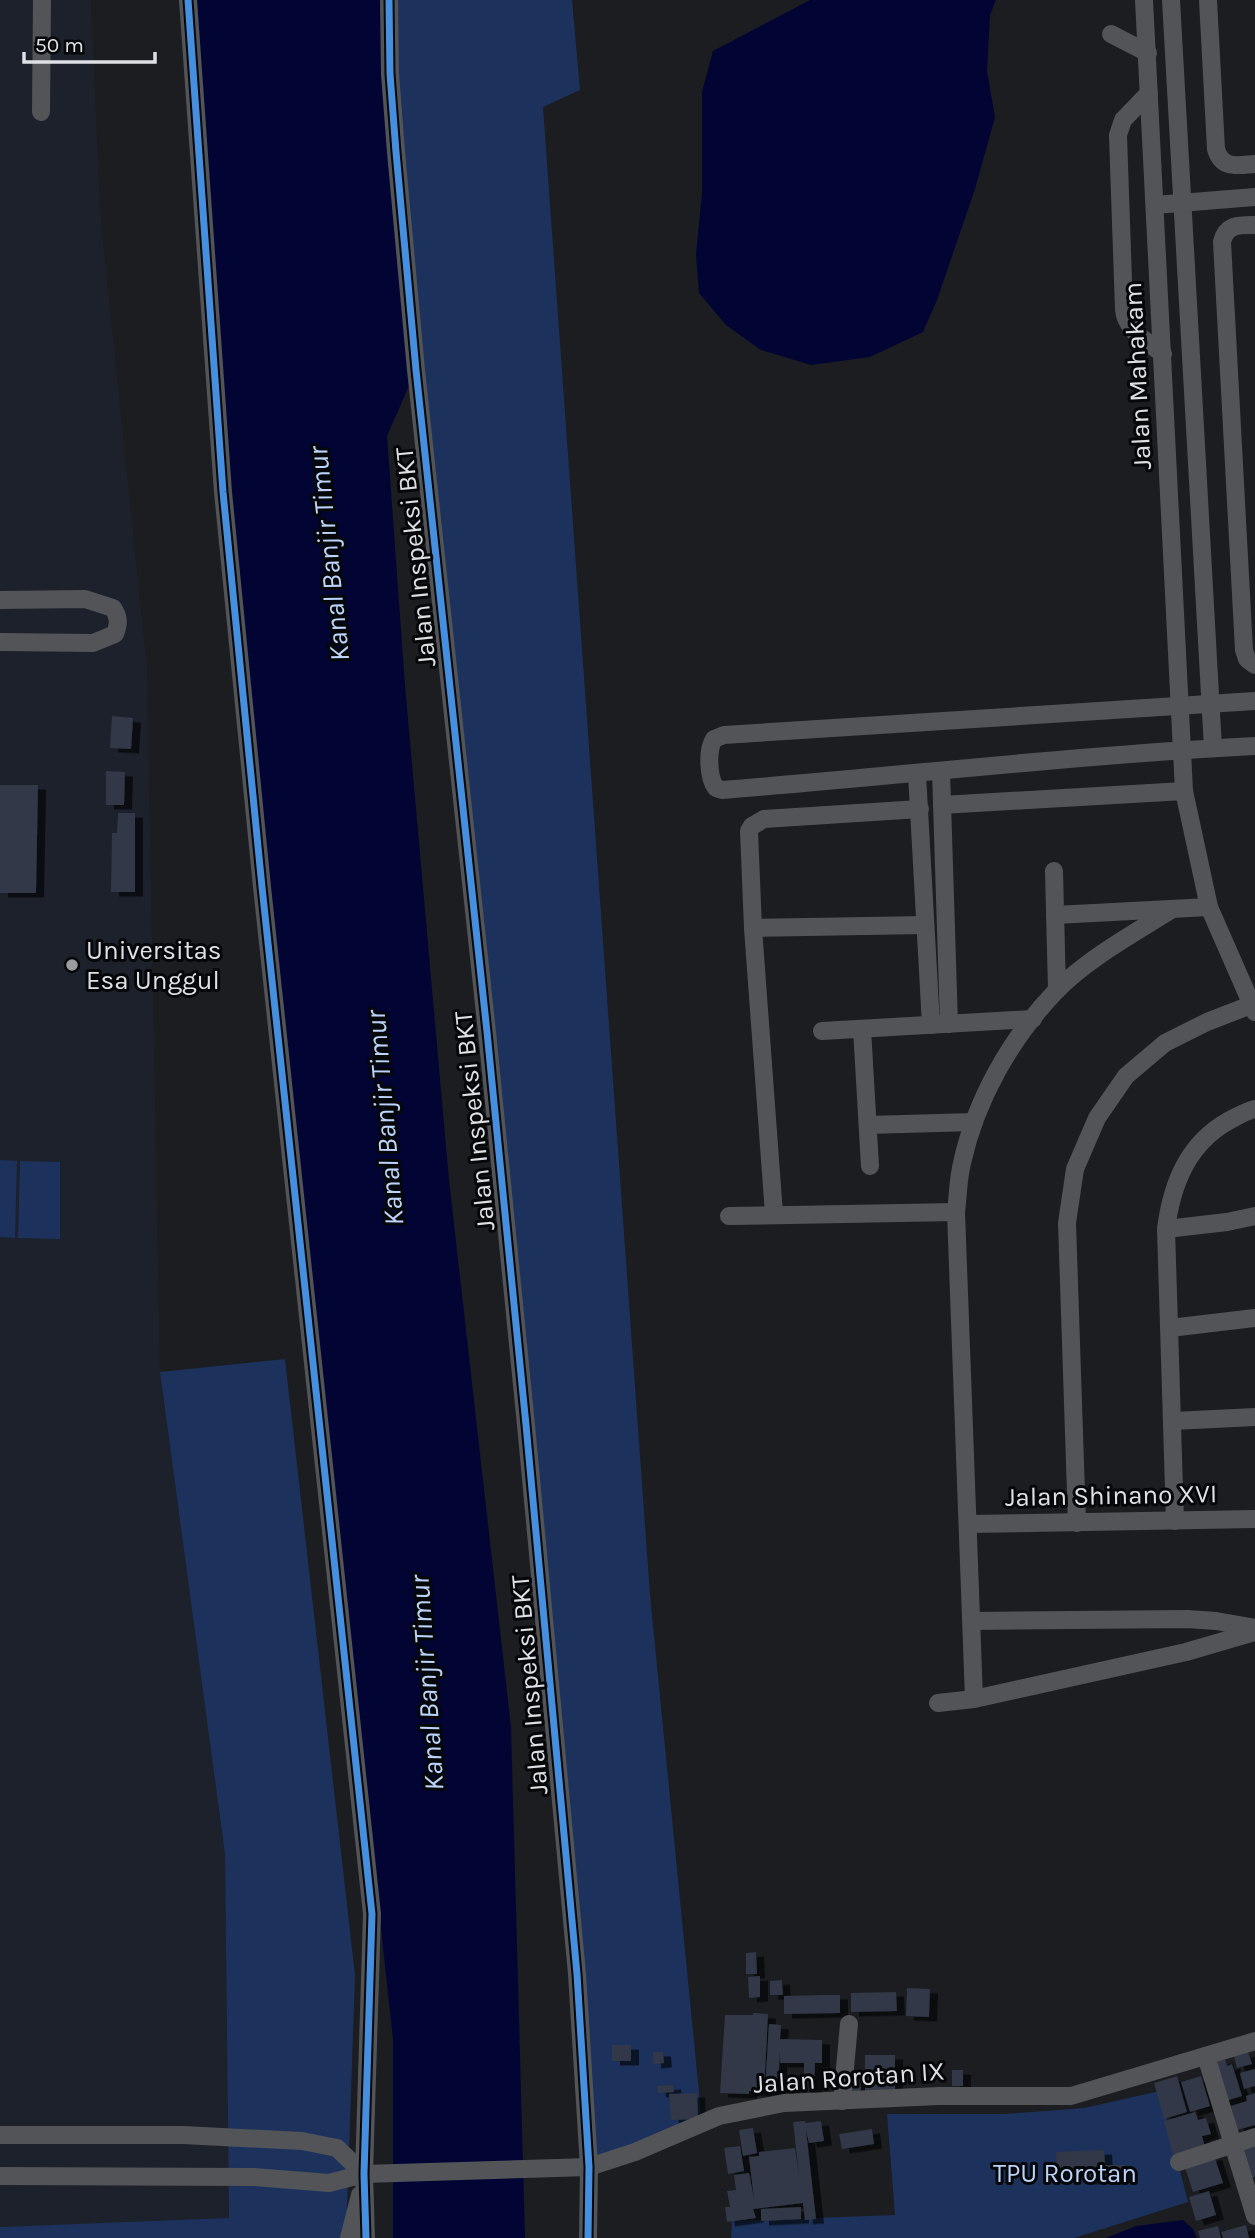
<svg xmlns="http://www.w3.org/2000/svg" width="1255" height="2238" viewBox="0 0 1255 2238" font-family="Karla,sans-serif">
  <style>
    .built { fill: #1c212c }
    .green { fill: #1c325c }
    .water { fill: #020534 }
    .building { fill: #303846; filter: url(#shadow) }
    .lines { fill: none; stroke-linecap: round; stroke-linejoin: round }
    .minor { stroke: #535457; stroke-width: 18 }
    .cycleway-casing { stroke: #060709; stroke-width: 11 }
    .cycleway { stroke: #468fdf; stroke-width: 7 }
    .poi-dot { fill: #9a9ca0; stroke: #060709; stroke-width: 2.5 }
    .labels { text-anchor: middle; stroke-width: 6; stroke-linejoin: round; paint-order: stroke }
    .street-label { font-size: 26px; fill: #dee0e5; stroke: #060709 }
    .poi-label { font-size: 26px; fill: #dee0e5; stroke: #060709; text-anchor: start }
    .park-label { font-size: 26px; fill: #bbd2fb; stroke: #060709 }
    .water-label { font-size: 28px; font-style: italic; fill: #bcd3fb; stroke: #060709 }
  </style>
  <defs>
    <filter id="shadow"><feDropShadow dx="8" dy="4.5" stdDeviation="0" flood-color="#0009"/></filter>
  </defs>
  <rect width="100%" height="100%" fill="#1b1d20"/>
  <polygon class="built" points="0,0 91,0 100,211 147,669 160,1372 225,1854 229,2219 0,2227"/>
  <g class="green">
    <polygon points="389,0 572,0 580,90 543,107 650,1595 702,2123 589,2167"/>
    <polygon points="0,1160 17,1161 15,1238 0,1237"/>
    <polygon points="20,1161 60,1162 60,1239 18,1238"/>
    <polygon points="285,1359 355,1975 346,2238 0,2238 0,2227 229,2218 225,1854 160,1372"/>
    <polygon points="1160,2091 1188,2202 1074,2238 731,2238 732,2221 895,2215 887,2114 1005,2114 1084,2108"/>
  </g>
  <g class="water">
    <polygon points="189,0 390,0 416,370 387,436 405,685 449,1180 511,1727 525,2238 393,2238 393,2039 259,811"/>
    <polygon points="810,0 996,0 990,15 987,71 995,117 975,189 937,300 923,332 870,357 811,365 761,350 726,325 699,293 696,254 702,193 702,92 713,51"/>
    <polygon points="1183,2220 1193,2229 1197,2238 1106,2238 1136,2226"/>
  </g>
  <g class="building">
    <polygon points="112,716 133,718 131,749 110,748"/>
    <polygon points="106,771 125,772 124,805 106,805"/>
    <polygon points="0,785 38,785 36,893 0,893"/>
    <polygon points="118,813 135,813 135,892 111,892 112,833 117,833"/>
    <polygon points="756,1952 757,1974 746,1974 746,1953"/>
    <polygon points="760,1976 760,1997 749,1998 748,1977"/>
    <polygon points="782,1980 783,1995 770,1995 770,1981"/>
    <polygon points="907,1988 930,1989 929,2017 906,2016"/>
    <polygon points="896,1992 897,2011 851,2012 851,1993"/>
    <polygon points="823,1995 840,1995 840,2013 784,2014 784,1996"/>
    <polygon points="753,2013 768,2014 764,2092 749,2091 749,2094 720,2093 725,2015 753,2015"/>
    <polygon points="769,2024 781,2025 780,2039 822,2040 822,2063 815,2063 814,2090 804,2090 804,2063 780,2063 780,2049 778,2092 765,2091"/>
    <rect x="612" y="2045" width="19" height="16"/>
    <polygon points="653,2052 663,2052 664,2063 653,2064"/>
    <polygon points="1248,2052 1252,2064 1237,2068 1234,2056"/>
    <rect x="865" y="2055" width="30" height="40"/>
    <polygon points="1225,2059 1227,2066 1232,2064 1242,2096 1222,2102 1213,2062"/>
    <polygon points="1255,2069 1255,2086 1244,2089 1240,2073"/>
    <rect x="952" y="2070" width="11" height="16"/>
    <polygon points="848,2075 860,2075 861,2092 849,2092"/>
    <polygon points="1177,2076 1187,2112 1164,2119 1154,2083"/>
    <polygon points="1201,2076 1210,2106 1190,2112 1181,2082"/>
    <polygon points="673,2085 674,2092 658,2093 657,2086"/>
    <polygon points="697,2093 698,2119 671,2120 669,2094"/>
    <polygon points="1255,2093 1255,2125 1237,2130 1231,2106 1247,2101 1246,2096"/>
    <polygon points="1195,2112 1198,2120 1206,2118 1211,2134 1202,2136 1205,2147 1173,2156 1164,2121"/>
    <polygon points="805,2121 805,2123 821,2121 824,2141 809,2143 806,2130 816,2219 805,2220 803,2203 753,2209 756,2218 727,2222 725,2207 730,2207 727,2191 736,2190 734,2175 749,2173 754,2199 749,2157 759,2156 759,2152 795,2148 799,2175 793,2122"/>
    <polygon points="753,2128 757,2153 743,2156 739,2130"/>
    <polygon points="872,2129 874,2144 842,2149 839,2134"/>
    <polygon points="1255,2142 1255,2177 1252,2178 1243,2146"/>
    <polygon points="740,2146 744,2171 728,2174 724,2148"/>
    <polygon points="1104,2150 1105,2165 1125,2165 1126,2178 1086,2180 1086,2173 1057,2175 1056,2152"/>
    <polygon points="1214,2155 1223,2183 1193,2192 1184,2164"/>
    <polygon points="1209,2191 1216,2215 1196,2221 1189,2197"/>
    <polygon points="801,2207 801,2219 761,2221 761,2209"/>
    <polygon points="1246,2225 1249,2238 1223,2238 1221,2232"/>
    <polygon points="1218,2226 1221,2238 1200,2238 1198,2231"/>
  </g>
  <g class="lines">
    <g class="minor">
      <polyline points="188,0 223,492 262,887 372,1914 364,2174 366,2238"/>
      <polyline points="389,0 390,74 396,152 416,370 487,1032 526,1425 577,1974 589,2167 588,2238"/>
      <polyline points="1144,0 1184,791"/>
      <polyline points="1171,0 1213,748"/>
      <path d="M1208 0 1216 149C1222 170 1238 165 1255 164"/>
      <polyline points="1111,34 1148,53"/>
      <path d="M1149 93 1123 120 1118 135 1124 310C1126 331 1148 342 1163 354"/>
      <polyline points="41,112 42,0"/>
      <polyline points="1155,205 1255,197"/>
      <path d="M1255 225C1239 225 1226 224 1222 242L1244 650 1247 659 1255 665"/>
      <path d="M0 600 85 599 113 608C119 617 119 624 115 634L93 643 0 642"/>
      <path d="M1255 701 724 735 714 739C707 750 708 778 716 788L722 790C900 776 1077 755 1255 746"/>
      <polyline points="941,771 949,1024"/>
      <polyline points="917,774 931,1025"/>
      <polyline points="942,805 1184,791 1209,907 1255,1012"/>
      <polyline points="1054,871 1057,990"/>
      <polyline points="1055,915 1209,907"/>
      <polyline points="753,928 925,925"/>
      <polyline points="862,1029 870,1166"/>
      <polyline points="822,1031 1033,1019"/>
      <polyline points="868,1125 974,1122"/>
      <polyline points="774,1214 753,928 749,831 752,826 764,819 920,809"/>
      <polyline points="729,1216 956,1212"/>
      <polyline points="1166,1229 1227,1222 1255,1216"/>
      <polyline points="1170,1328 1255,1318"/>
      <polyline points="1173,1421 1255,1417"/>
      <path d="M1175 1521 1166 1229C1172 1183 1188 1143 1230 1120 1238 1116 1246 1111 1255 1109"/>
      <polyline points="1077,1523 1067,1223 1075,1169 1097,1118 1126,1076 1165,1043 1207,1022 1251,1005"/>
      <polyline points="968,1524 1255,1519"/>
      <polyline points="973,1621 1187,1619 1216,1621 1255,1628"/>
      <path d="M974 1699 956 1212C958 1196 958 1179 962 1163 976 1099 1011 1038 1056 991 1087 959 1133 934 1171 910"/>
      <polyline points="938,1703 974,1699 1186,1652 1255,1632"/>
      <polyline points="1206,2056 1255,2216"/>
      <polyline points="842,2101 849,2024"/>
      <polyline points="0,2135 183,2135 302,2141 337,2148 364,2174"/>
      <polyline points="1179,2162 1255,2137"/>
      <polyline points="0,2176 254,2177 329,2183 364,2174 589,2167 635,2152 719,2116 784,2103 939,2096 1071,2096 1255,2041"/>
      <polyline points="349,2238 360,2195"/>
    </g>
    <g class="cycleway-casing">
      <g id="cycleway">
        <polyline points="188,0 223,492 262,887 372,1914 364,2174 366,2238"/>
        <polyline points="389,0 390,74 396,152 416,370 487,1032 526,1425 577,1974 589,2167 588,2238"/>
      </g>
    </g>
    <use href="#cycleway" class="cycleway"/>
  </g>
  <circle class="poi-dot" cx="72" cy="965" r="7"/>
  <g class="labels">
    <g class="street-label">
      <text transform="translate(1137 376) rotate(-93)" y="9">Jalan Mahakam</text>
      <text transform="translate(415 557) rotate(-96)" y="9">Jalan Inspeksi BKT</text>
      <text transform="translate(474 1121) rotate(-96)" y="9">Jalan Inspeksi BKT</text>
      <text transform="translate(1111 1495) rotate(-1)" y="9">Jalan Shinano XVI</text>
      <text transform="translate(529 1685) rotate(-95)" y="9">Jalan Inspeksi BKT</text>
      <text transform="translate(849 2077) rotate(-4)" y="9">Jalan Rorotan IX</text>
    </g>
    <g class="poi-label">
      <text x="86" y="959">Universitas<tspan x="86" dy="30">Esa Unggul</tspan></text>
    </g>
    <g class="park-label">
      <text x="1065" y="2182">TPU Rorotan</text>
    </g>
    <g class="water-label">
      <text transform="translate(328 554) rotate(-96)" y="10">Kanal Banjir Timur</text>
      <text transform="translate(384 1118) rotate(-95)" y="10">Kanal Banjir Timur</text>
      <text transform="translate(426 1683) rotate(-94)" y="10">Kanal Banjir Timur</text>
    </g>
  </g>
  <path d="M24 52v10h131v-10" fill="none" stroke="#dee0e5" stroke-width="3.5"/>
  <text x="35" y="52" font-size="21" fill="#dee0e5" stroke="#060709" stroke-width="5" paint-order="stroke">50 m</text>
</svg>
